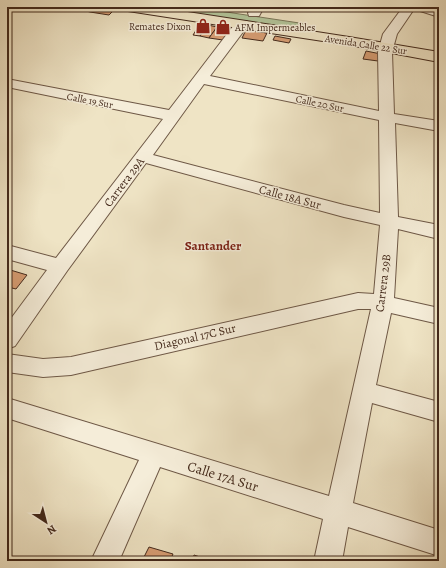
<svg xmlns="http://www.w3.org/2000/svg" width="446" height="568" viewBox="0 0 446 568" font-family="Alegreya,serif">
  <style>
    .green { fill: #b2c59a; stroke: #7a775a }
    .building { fill: #d69c72; stroke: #43291b }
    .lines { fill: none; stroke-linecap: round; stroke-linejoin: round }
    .minor-casing { stroke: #6e5846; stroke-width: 2 }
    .major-casing { stroke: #43291b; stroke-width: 2 }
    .minor { fill: #f5edd9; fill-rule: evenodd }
    .major { fill: #efe4c5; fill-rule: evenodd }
    .labels { text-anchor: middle; stroke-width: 3; stroke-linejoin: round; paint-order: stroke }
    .far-poi-label { font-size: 10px; fill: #43291b; stroke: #f5edd9; text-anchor: end }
    .far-street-label { font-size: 10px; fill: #43291b; stroke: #f5edd9 }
    .street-label { font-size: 12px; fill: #43291b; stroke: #f5edd9 }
    .neighbourhood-label { font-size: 13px; font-weight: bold; fill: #7a1f14; stroke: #f5edd9 }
    .near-street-label { font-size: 14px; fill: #43291b; stroke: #f5edd9 }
  </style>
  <rect width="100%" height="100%" fill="#efe4c5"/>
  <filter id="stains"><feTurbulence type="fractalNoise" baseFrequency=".005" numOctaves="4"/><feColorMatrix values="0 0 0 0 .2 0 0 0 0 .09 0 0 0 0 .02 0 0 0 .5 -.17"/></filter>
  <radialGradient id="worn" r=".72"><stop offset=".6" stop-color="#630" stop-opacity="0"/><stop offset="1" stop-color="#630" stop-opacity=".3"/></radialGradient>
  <polygon class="green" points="155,7 193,7 306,24 304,31"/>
  <g class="building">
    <polygon points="81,7 90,7 94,8 90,12 79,9"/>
    <polygon points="94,8 113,11 109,15 90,12"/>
    <polygon points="200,24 208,25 200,36 193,35"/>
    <polygon points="208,25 217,27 209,38 200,36"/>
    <polygon points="217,27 231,29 223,40 209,38"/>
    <polygon points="246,30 267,33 263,41 242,38"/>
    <polygon points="275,36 291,39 289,43 273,40"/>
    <polygon points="366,51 381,54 378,61 363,59"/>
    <polygon points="7,269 27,275 16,289 12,288 8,294 11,295 7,301"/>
    <polygon points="149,547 173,554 170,561 142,561"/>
    <polygon points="194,555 212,561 192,561"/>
  </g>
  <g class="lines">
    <g class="minor-casing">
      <g id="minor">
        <polygon points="252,7 264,7 259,16 249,16 248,13"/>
        <path d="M403 7H433L439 9V17L414 9 397 34 392 52 394 114 439 121V131L395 123 398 217 439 225V239L398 229 394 298 439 308V324L391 313 376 385 439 402V422L372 403 353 503 439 530V556L348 527 342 561H314L323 519 160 467 119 561H91L139 460 7 418V398L329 496 371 309H358L71 375 43 377 7 372V354L43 359 71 357 358 293 374 294 380 225 344 217 146 163 67 271 15 346 7 349V324L47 270 7 259V245L56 258 163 119 7 87V79L169 110 237 21H247L249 24 210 76 379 111 378 52 383 34ZM204 84 379 120 380 213 344 205 153 155Z"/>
      </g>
    </g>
    <g class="major-casing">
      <polygon id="major" points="121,7 155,7 349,37 439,52 439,62 349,45 128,11 123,10"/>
    </g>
    <use href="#minor" class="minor"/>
    <use href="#major" class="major"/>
  </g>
  <defs>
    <g id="shop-bare" transform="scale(1.2)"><path d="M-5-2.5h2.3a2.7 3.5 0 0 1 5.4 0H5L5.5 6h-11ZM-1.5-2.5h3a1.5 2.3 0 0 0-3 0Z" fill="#8f2418" stroke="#f5edd9" stroke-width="2.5" paint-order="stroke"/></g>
  </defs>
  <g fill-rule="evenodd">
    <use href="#shop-bare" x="203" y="26"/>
    <use href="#shop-bare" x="223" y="27"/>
  </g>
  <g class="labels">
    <g class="far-poi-label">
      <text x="191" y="30">Remates Dixon</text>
      <text x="235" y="31" text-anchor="start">AFM Impermeables</text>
    </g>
    <g class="far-street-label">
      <text transform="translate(366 44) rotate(9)" y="4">Avenida Calle 22 Sur</text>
      <text transform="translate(90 100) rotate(11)" y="4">Calle 19 Sur</text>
      <text transform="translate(320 103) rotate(12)" y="4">Calle 20 Sur</text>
    </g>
    <g class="street-label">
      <text transform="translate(124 182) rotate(-53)" y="4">Carrera 29A</text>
      <text transform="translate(290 197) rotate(15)" y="4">Calle 18A Sur</text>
      <text transform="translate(383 283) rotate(-83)" y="4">Carrera 29B</text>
      <text transform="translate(195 337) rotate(-13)" y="4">Diagonal 17C Sur</text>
    </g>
    <g class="neighbourhood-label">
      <text x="213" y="250">Santander</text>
    </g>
    <g class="near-street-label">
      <text transform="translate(223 476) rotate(17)" y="5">Calle 17A Sur</text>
    </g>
  </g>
  <rect width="446" height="568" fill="none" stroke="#efe4c5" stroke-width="24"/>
  <rect x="8" y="8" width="430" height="552" fill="none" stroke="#43291b" stroke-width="2"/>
  <rect x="12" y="12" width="422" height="544" fill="none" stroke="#43291b"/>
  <g transform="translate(46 522) rotate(144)" stroke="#f5edd9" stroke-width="3" paint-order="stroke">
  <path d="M0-3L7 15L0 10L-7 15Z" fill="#43291b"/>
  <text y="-6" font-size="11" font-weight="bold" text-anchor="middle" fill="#43291b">N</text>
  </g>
  <rect width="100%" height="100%" filter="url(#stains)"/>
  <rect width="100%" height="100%" fill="url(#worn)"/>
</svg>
